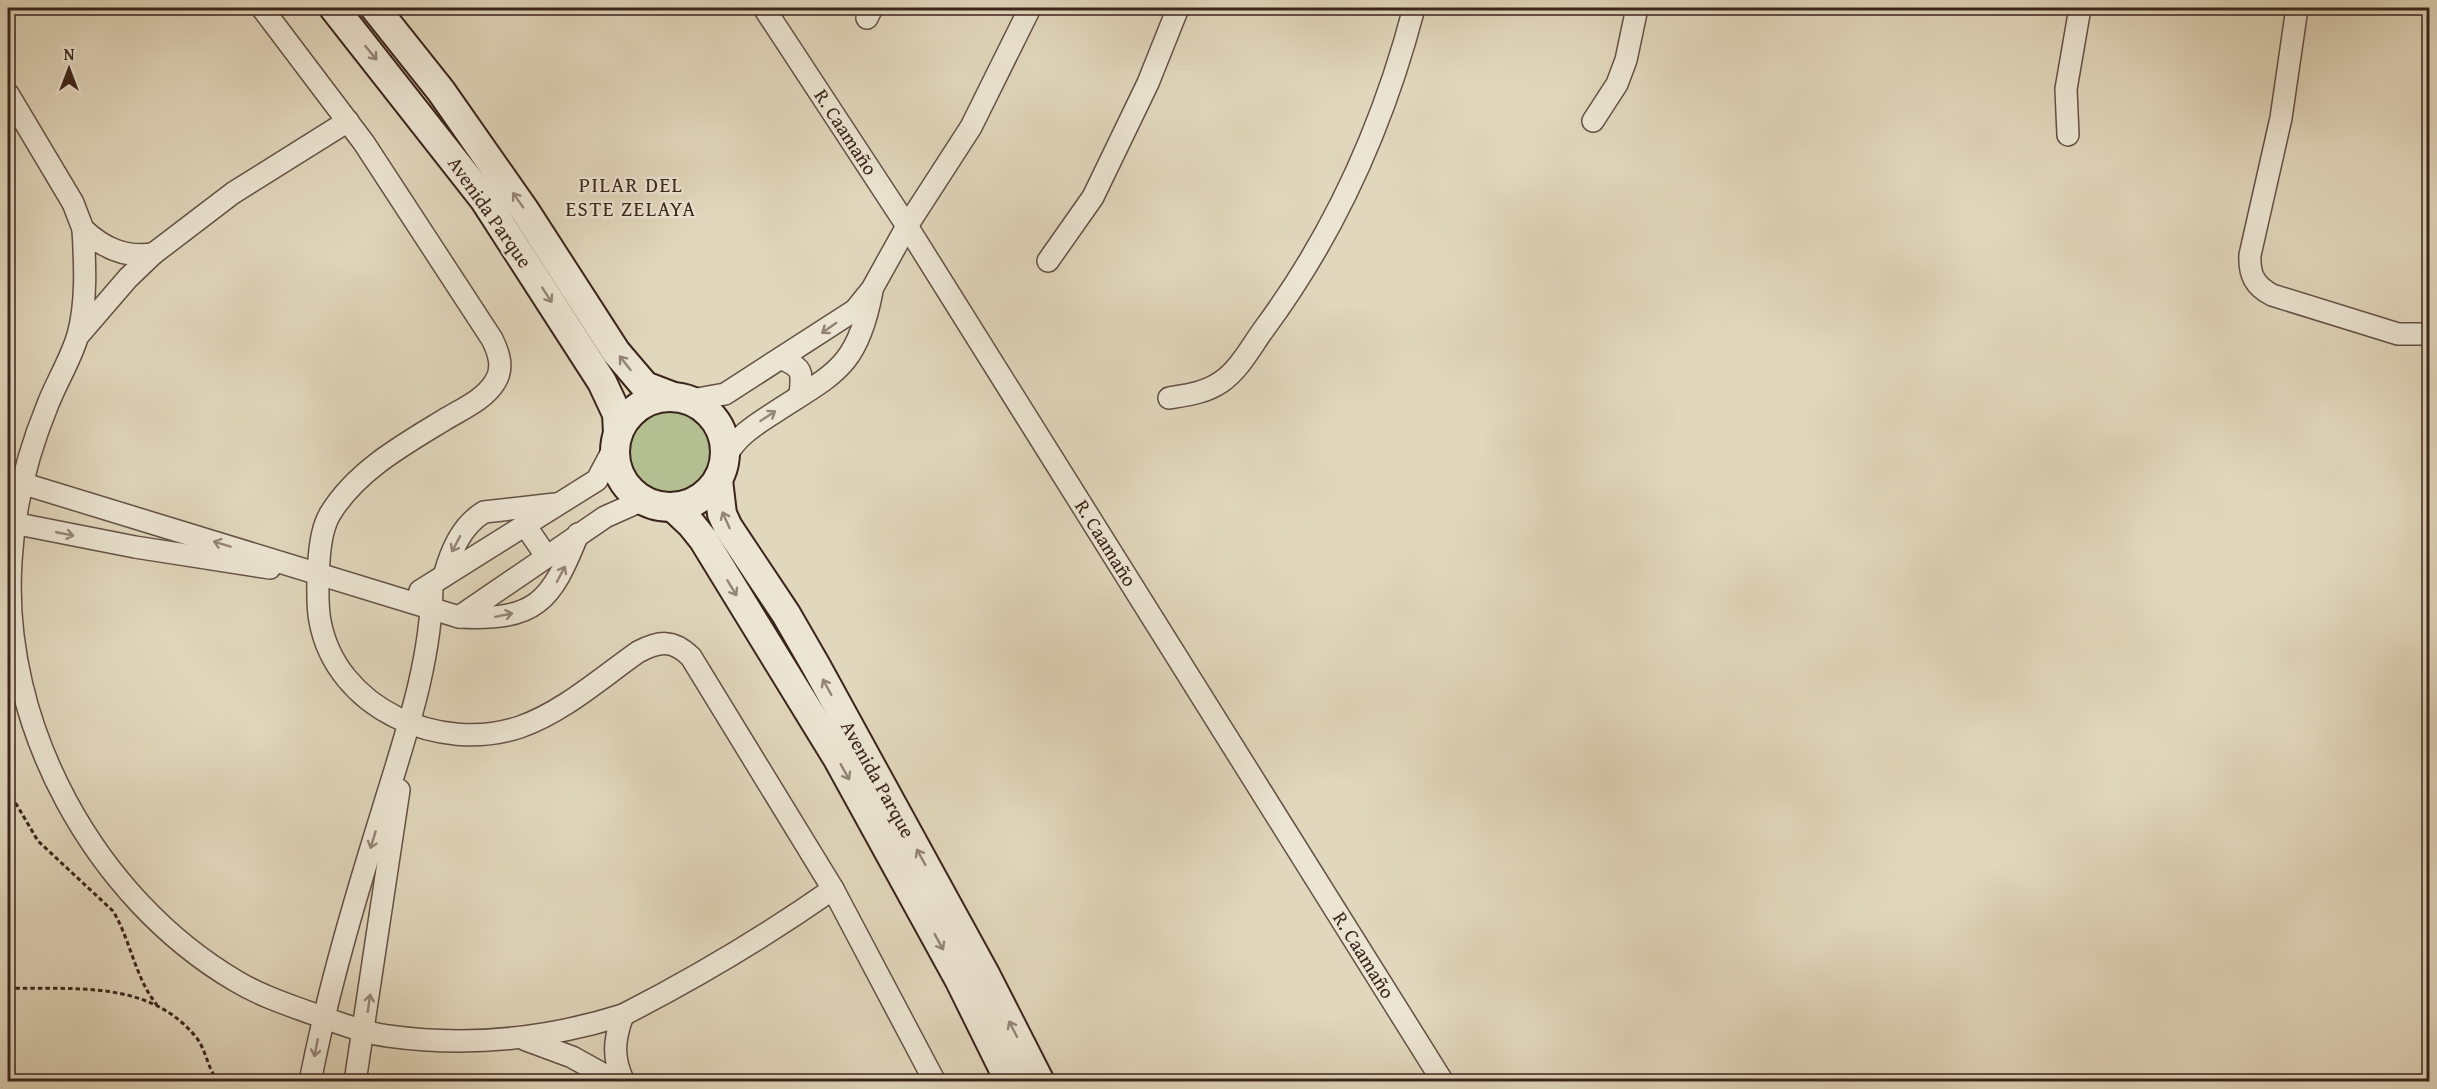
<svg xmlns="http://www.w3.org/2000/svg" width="2437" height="1089" viewBox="0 0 2437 1089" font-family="'Gentium Book Plus',serif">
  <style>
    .park { fill: #b3be91; stroke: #777156; stroke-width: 1.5 }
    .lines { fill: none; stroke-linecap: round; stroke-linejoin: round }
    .street-casing { stroke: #645144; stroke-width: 24 }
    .secondary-casing { stroke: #3b241c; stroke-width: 32 }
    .path { stroke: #3b241c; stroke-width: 3; stroke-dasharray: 4.5 3; stroke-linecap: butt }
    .street { stroke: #ece5d3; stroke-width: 21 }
    .secondary { stroke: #ece5d3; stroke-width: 28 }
    .oneway { stroke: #948478 }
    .labels { text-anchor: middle; stroke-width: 4.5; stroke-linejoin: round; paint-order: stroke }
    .street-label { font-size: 20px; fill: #3b241c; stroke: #ece5d3 }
    .neighbourhood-label { font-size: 21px; letter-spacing: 1.5px; fill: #3b241c; stroke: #ece5d3 }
  </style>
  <rect width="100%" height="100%" fill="#e1d7bc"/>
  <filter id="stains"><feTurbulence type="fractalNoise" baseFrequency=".00333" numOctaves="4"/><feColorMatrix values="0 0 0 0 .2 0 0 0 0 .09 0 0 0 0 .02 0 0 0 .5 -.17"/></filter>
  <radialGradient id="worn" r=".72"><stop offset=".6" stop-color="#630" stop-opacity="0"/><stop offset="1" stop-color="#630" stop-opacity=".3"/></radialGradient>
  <circle class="park" cx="667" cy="452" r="46"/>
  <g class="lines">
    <g class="street-casing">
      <g id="street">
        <path d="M262 8 364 143 492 339C499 353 504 368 495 382 484 400 462 409 444 420 403 445 356 471 330 514 320 531 319 557 318 576 318 591 317 606 320 621 336 709 440 754 520 727 563 712 601 678 638 652 659 641 673 639 691 657L833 889 935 1082"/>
        <polyline points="764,8 907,226 1443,1082"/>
        <path d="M2297 8 2281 118 2250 255C2249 275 2255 286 2272 295L2398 334H2430"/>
        <polyline points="867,18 872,8"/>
        <polyline points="8,94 73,203 83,229"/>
        <polyline points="1593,121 1617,84 1626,60 1637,8"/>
        <polyline points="2068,135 2066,89 2080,8"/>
        <polyline points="153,254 233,193 348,121"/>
        <polyline points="1048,261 1093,197 1148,83 1178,8"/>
        <path d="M78 336 128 278 153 254C125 258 103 248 83 229 85 264 87 302 78 335 71 359 57 381 48 404 27 455 14 506 11 561 0 725 95 898 236 981 261 996 289 1005 316 1015 340 1023 363 1033 388 1036 467 1047 547 1039 623 1015 614 1039 612 1058 624 1082"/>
        <path d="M782 359C804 368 802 373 800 395"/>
        <path d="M1169 398C1187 395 1205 393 1221 382 1239 370 1251 347 1264 329 1335 233 1384 123 1414 8"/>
        <polyline points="691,400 725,394 855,310 872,289 907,226 971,127 1030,8"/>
        <path d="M726 456C737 437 752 427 769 416 832 374 857 371 872 291"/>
        <path d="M8 479 459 617C536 621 551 602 578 534"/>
        <polyline points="8,522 135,547 270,568"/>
        <polyline points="525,525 546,556"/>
        <path d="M444 576C451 551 461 526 484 512L555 504"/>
        <polyline points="420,591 597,480 614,448"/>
        <polyline points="459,617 605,517 643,500"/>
        <path d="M623 1015C695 978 766 936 833 889"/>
        <polyline points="526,1040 572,1057 617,1082"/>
        <path d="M310 1082C328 990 355 899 383 809 405 737 432 660 432 584"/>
        <polyline points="355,1082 399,790"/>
      </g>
    </g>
    <g class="secondary-casing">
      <g id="secondary">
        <polyline points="334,8 484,199 602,382 617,414 618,433"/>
        <polyline points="375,8 441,91 525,211 616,352 645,386 671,396"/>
        <circle cx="670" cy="452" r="55"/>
        <polyline points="718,480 722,514 728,527 786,614 816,666 986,976 1040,1082"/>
        <polyline points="673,507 691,524 703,539 838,759 959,979 1010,1082"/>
      </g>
    </g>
    <g class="path">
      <path d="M8 790 38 841 113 911C131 941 135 978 157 1005"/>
      <path d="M8 988C74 990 148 979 196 1037 207 1051 207 1069 219 1082"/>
    </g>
    <use href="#street" class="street"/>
    <use href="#secondary" class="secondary"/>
  </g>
  <defs><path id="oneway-shaft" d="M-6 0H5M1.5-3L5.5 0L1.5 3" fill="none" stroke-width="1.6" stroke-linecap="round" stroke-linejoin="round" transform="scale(1.5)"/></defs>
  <g class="oneway">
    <use href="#oneway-shaft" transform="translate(371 53) rotate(51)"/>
    <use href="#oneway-shaft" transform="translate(518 200) rotate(-125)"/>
    <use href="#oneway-shaft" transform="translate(547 295) rotate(57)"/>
    <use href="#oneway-shaft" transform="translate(829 328) rotate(145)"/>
    <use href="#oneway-shaft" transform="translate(625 363) rotate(-128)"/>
    <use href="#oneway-shaft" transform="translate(768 416) rotate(-33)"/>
    <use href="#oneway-shaft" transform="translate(726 520) rotate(-114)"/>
    <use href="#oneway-shaft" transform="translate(65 534) rotate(11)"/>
    <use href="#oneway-shaft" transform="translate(222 544) rotate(-163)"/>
    <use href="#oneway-shaft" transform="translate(456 544) rotate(118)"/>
    <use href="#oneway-shaft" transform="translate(561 574) rotate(-62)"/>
    <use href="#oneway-shaft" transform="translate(732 588) rotate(59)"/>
    <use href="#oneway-shaft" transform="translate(504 615) rotate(-12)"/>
    <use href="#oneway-shaft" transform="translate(827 687) rotate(-119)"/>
    <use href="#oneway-shaft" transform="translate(845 772) rotate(61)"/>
    <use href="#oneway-shaft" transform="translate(373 840) rotate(107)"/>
    <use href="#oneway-shaft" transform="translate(921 857) rotate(-119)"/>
    <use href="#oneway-shaft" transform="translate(939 942) rotate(61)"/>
    <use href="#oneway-shaft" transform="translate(369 1003) rotate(-82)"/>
    <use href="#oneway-shaft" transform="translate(1013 1029) rotate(-117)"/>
    <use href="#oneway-shaft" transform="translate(316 1048) rotate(101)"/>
  </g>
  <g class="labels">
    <g class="street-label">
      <text transform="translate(846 132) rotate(57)" y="7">R. Caamaño</text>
      <text transform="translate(490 212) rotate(55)" y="7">Avenida Parque</text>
      <text transform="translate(1106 543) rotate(58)" y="7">R. Caamaño</text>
      <text transform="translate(878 779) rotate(61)" y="7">Avenida Parque</text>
      <text transform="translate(1364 955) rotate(58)" y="7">R. Caamaño</text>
    </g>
    <g class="neighbourhood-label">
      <text x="631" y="192">PILAR DEL<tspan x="631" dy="24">ESTE ZELAYA</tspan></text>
    </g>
  </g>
  <rect width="2437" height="1089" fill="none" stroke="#e1d7bc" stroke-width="30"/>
  <rect x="9" y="9" width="2419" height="1071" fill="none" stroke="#3b241c" stroke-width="3"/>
  <rect x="15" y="15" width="2407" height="1059" fill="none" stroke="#3b241c" stroke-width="1.5"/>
  <g transform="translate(69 69)" stroke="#ece5d3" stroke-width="4.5" paint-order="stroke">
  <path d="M0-4.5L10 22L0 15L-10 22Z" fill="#3b241c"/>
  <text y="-9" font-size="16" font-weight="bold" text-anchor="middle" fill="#3b241c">N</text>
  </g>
  <rect width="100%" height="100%" filter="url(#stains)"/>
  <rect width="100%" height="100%" fill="url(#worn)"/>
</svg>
